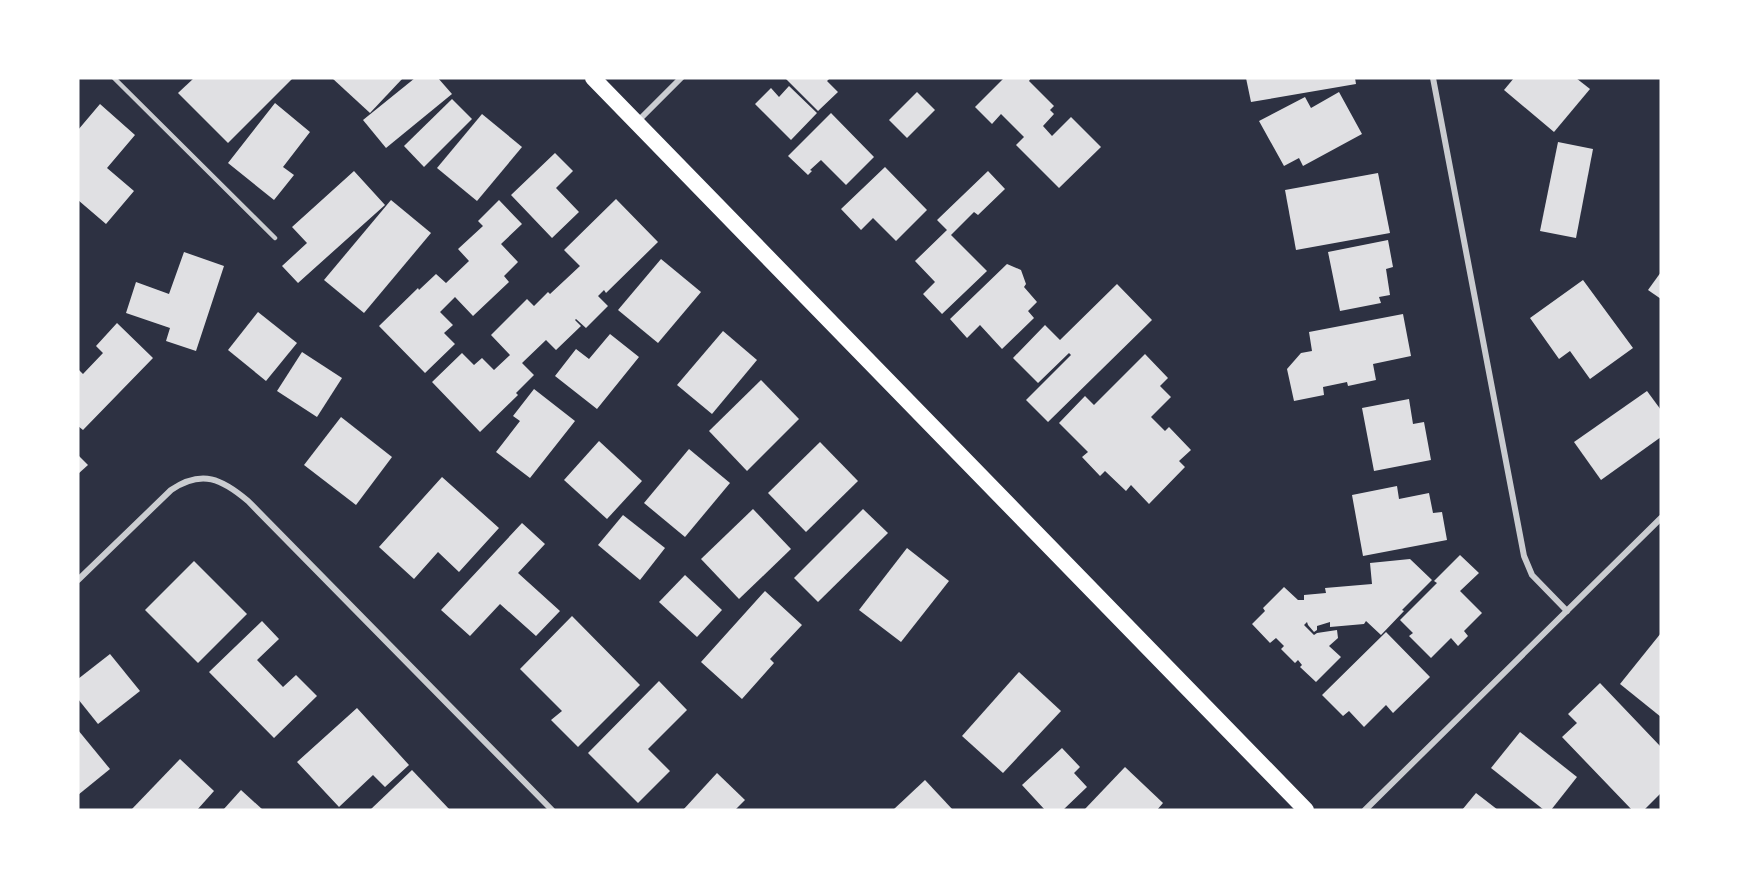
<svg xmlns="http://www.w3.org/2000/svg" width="1739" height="888" viewBox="0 0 1739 888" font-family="'PT Sans',sans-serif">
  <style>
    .building { fill: #e0e0e3 }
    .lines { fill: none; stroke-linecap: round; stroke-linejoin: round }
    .service { stroke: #caccd0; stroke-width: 4.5 }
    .minor { stroke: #caccd0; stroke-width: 6 }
    .trunk { stroke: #fff; stroke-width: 16 }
  </style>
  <rect width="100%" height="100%" fill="#2d3142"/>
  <g class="building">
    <polygon points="194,78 293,78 228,143 178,93"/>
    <polygon points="332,78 403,78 370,113"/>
    <polygon points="415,78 438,78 452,94 386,148 363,120"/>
    <polygon points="785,78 830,78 827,81 838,92 818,111"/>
    <polygon points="1004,78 1031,78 1029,81 1054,106 1050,110 1054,114 1043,126 1052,136 1071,117 1101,147 1059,188 1016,145 1024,137 1001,114 992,124 975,107"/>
    <polygon points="1246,78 1355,78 1356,84 1251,102"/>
    <polygon points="1514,78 1576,78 1590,89 1554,132 1504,90"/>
    <polygon points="789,86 817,113 791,140 755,104 771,88 779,97"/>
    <polygon points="917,92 935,110 907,138 889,120"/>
    <polygon points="1339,92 1362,134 1303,166 1299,158 1284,166 1259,121 1305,97 1311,108"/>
    <polygon points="452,99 472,119 424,167 404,146"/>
    <polygon points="275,103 310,132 283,167 294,175 274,200 228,163"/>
    <polygon points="100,104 135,135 107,168 134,191 106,224 78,200 78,130"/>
    <polygon points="831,113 874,157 846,185 821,160 810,170 812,171 808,175 788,156"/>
    <polygon points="482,114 522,147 477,201 437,168"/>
    <polygon points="1558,142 1593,149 1576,238 1540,231"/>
    <polygon points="555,153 573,171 556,188 579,212 552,238 511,195"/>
    <polygon points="885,167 927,210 896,241 873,218 861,230 841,209"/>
    <polygon points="354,171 385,205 298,283 282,266 307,243 292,227"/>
    <polygon points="988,171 1005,189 978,215 974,212 951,235 987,271 942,314 923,294 935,282 915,261 947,230 937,220"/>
    <polygon points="1378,173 1390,233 1296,250 1285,190"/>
    <polygon points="616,199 658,242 606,293 604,290 598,296 608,306 586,328 576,319 575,320 581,326 556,350 546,340 522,363 534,375 516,393 518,395 480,432 432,382 462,353 474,365 482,358 494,370 510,355 491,335 527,299 534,306 548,292 550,294 580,266 564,250"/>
    <polygon points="391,200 431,233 364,313 324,280"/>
    <polygon points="499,200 522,224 501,244 518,262 504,276 509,282 473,316 455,297 440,312 453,325 444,333 455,344 425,373 379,326 418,288 419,290 436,274 446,283 469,261 458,249 483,226 478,221"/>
    <polygon points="1388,240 1393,267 1386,269 1390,295 1379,297 1381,303 1340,311 1328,252"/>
    <polygon points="184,252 224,266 196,351 166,341 170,328 126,313 136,282 169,294"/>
    <polygon points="661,259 701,292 658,343 618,310"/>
    <polygon points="1007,264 1021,270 1026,284 1024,287 1037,302 1028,311 1034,318 1002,349 980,325 967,338 950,319"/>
    <polygon points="1661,272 1661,299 1648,290"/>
    <polygon points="1583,280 1633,348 1590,379 1570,351 1559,359 1530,318"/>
    <polygon points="1117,284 1152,320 1048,422 1026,400 1071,355 1069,353 1038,383 1013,358 1045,325 1060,340"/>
    <polygon points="258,312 297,343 266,381 228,350"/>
    <polygon points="1403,314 1411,356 1373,364 1376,380 1348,386 1347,382 1323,387 1324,395 1294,401 1287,369 1301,353 1312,351 1309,332"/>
    <polygon points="117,323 153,358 83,430 78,426 78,369 83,374 103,353 96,346"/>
    <polygon points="723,331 757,360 712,414 677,385"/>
    <polygon points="610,334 639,357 597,409 555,376 576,349 589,359"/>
    <polygon points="302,352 342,378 317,417 277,391"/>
    <polygon points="1145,354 1168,378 1160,386 1171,397 1151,417 1165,431 1169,427 1191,450 1179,461 1185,467 1149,504 1131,485 1126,491 1105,471 1100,476 1082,457 1088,452 1059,423 1085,396 1094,405"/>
    <polygon points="761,380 799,419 747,471 709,431"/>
    <polygon points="534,389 575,421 530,478 496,452 520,421 513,416"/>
    <polygon points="1647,391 1661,410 1661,437 1601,480 1574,442"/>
    <polygon points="1409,399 1413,424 1424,422 1431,460 1374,471 1362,408"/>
    <polygon points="341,417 392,457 356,505 304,465"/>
    <polygon points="599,441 642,481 607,519 564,480"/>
    <polygon points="820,442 858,481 806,532 768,493"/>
    <polygon points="689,449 730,483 685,537 644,503"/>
    <polygon points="78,455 88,465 78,474"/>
    <polygon points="442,477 499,528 459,572 438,552 414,579 379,547"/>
    <polygon points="1397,486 1399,499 1429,493 1433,513 1442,512 1447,540 1363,556 1352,495"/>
    <polygon points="753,509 791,549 739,599 701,559"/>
    <polygon points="863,509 888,533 818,602 794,578"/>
    <polygon points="623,515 665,548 640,580 598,545"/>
    <polygon points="522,523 545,544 518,573 560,611 536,636 500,604 470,636 441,610"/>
    <polygon points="907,548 949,581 901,642 859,610"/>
    <polygon points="1460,555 1479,573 1460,591 1482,613 1464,631 1468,636 1458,646 1451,638 1431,658 1409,636 1413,633 1400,620 1437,583 1434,581"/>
    <polygon points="1410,559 1432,580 1402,610 1404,611 1381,635 1366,621 1364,624 1330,627 1330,622 1317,626 1317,630 1314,632 1308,625 1307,622 1304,625 1314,635 1317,633 1337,630 1338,638 1329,646 1341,657 1316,682 1300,667 1302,665 1298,660 1295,663 1281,649 1284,646 1276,638 1270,643 1252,624 1265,611 1263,608 1284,587 1298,600 1304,600 1304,595 1326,593 1325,588 1372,584 1370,563"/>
    <polygon points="194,561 247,614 198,663 145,610"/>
    <polygon points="685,575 722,610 697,637 659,602"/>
    <polygon points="765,591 802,625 770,659 774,663 742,699 701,662"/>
    <polygon points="572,616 640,685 578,747 551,720 562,711 520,669"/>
    <polygon points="262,621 279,639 257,660 283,687 296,675 317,696 274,738 209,672"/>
    <polygon points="1386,632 1430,677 1393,713 1386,705 1364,727 1349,711 1343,716 1322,695"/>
    <polygon points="1661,633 1661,717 1620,684"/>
    <polygon points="110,654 140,691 98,724 78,699 78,679"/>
    <polygon points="1019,672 1061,711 1003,773 962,736"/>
    <polygon points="659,681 687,710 648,749 670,771 638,803 588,753"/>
    <polygon points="1600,683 1661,747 1661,793 1644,810 1632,810 1562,737 1577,723 1568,714"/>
    <polygon points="357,708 409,765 385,787 373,775 339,807 297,762"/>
    <polygon points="78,730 110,769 78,795"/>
    <polygon points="1520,732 1577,777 1551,810 1544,810 1491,768"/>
    <polygon points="1062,748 1080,767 1074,773 1087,787 1063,810 1045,810 1022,785"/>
    <polygon points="180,759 214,791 197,810 131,810"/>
    <polygon points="1125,767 1163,803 1157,810 1084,810"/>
    <polygon points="412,770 450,810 370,810"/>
    <polygon points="717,773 745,800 735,810 683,810"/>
    <polygon points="925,780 953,810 893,810"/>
    <polygon points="241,790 263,810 223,810"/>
    <polygon points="1476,793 1498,810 1462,810"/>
  </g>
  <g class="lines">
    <polyline class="service" points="114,78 275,238"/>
    <g class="minor">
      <polyline points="1433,78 1524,556 1532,575 1567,611"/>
      <polyline points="637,122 681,78"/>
      <path d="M78 580 171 490C202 469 222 479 248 501L552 810"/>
      <polyline points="1365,810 1661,518"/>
    </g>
    <polyline class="trunk" points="593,78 1306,810"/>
  </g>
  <rect width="1739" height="888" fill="none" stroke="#ffffff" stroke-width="159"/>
</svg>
